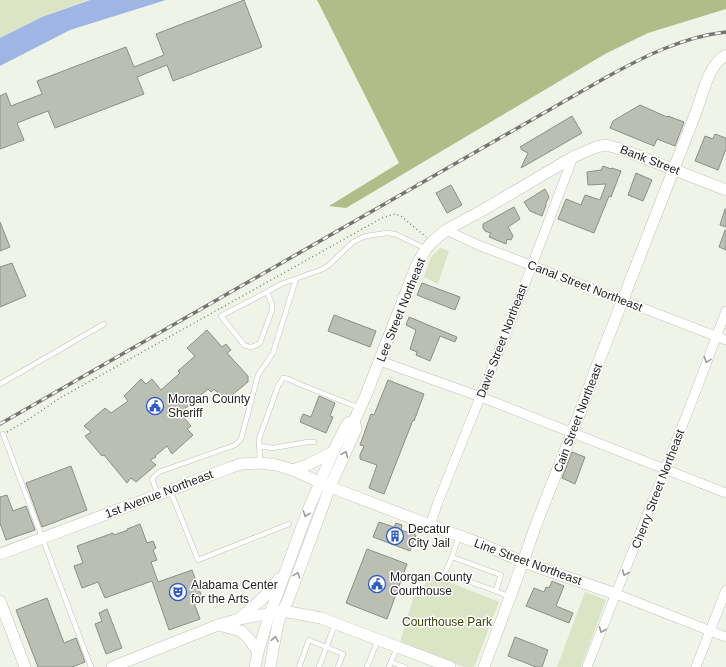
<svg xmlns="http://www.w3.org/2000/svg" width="726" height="667" viewBox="0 0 726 667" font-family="Helvetica,sans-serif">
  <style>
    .green { fill: #dbe4c4 }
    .forest { fill: #b0bd89 }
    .water { fill: #9fb6e5 }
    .building { fill: #bbbfb3; stroke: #8c8f84 }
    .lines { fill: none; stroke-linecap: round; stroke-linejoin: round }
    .service-casing { stroke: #c0c3b8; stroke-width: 5.5 }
    .minor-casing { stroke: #c0c3b8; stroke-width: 10 }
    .tertiary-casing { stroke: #c0c3b8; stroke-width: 12 }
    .path { stroke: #7e8179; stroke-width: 1.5; stroke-dasharray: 1 3; stroke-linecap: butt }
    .service { stroke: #fff; stroke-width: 4.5 }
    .minor { stroke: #fff; stroke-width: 9 }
    .tertiary { stroke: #fff; stroke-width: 11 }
    .rail-casing { stroke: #74766f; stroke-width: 3.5 }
    .rail { stroke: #fff; stroke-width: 2; stroke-dasharray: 6; stroke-linecap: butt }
    .oneway { stroke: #9a9a98 }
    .labels { text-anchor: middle; stroke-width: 3; stroke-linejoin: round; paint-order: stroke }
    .street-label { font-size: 12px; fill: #1e1f1b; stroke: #fff }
    .poi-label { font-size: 12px; fill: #1e1f1b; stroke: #fff; text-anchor: start }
    .park-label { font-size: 12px; fill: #3c4609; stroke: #fff }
  </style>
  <rect width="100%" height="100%" fill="#f0f4e8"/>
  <g class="green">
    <polygon points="0,0 88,0 42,17 0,38"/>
    <polygon points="440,248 449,251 438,284 424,277 431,257"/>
    <polygon points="429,574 499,602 475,665 473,667 464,667 400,642 416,589 424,587"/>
    <polygon points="585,592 606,600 581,667 557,667"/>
  </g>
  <polygon class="forest" points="317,0 726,0 726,9 648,33 605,54 346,208 329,206 399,163"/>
  <polygon class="water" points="90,0 166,0 70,30 0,66 0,38 42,17"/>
  <g class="building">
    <polygon points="244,0 262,47 173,81 167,65 137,77 144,94 55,128 48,111 17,123 24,140 0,149 0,96 6,93 11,106 42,94 37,81 126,47 134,67 164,55 156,34"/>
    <polygon points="640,105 667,117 668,116 684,122 675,146 657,139 654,146 610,128 613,121"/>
    <polygon points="572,116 582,133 521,168 528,153 522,150 520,147"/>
    <polygon points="715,134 726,138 726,149 718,170 695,161 705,136 713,139"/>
    <polygon points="603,166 611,169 612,168 621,171 611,197 609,196 594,233 558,219 566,199 581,205 585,195 600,200 606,184 588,185 587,172 601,170"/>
    <polygon points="636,173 652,180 643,201 628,195"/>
    <polygon points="451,185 462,205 447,213 436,193"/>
    <polygon points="545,189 549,197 546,203 546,205 542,216 530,211 524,202"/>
    <polygon points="514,207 520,219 508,227 513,236 511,240 507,239 506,244 489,237 491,233 485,231 483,228 483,224"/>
    <polygon points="725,209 726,209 726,227 720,225"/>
    <polygon points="0,222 10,247 0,251"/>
    <polygon points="725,230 726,230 726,250 719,247"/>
    <polygon points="12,263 26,296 0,307 0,267"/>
    <polygon points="422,283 460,297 455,310 417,295"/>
    <polygon points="334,315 376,331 370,347 328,331"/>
    <polygon points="409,317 457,337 455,342 440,336 430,361 416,355 417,352 410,349 416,330 406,325"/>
    <polygon points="207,330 222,347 226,344 231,350 227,353 248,376 248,382 227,399 223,399 214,389 211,392 208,389 180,413 191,426 187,429 193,435 172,454 167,446 155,456 156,457 150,460 156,465 136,482 131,478 127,483 104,455 102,456 85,436 91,432 84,426 105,408 111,413 128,401 124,396 141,379 146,384 152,379 161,390 180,373 178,371 195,356 187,348"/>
    <polygon points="388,380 424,394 414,421 413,420 384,494 369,488 377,465 360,459 360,455 364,446 360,445 371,414 374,415"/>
    <polygon points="319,396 335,403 330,416 333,417 326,433 300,422 303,414 311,417"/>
    <polygon points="572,452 585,457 575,484 562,478"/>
    <polygon points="71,466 87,510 42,527 26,483"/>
    <polygon points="7,495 13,511 26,506 35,530 6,540 0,523 0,497"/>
    <polygon points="379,522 394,527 396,523 402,525 401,530 416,535 410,551 373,537"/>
    <polygon points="140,524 147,543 153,541 156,548 153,550 157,560 151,562 158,582 192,570 203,600 194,603 200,619 169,630 152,581 105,598 98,582 82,588 74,566 83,563 77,546 113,533 114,535 128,530 127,529"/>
    <polygon points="367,549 407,564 387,619 346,603"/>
    <polygon points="552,581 564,586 556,606 573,613 569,623 526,606 534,588 544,592 546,587 549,588"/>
    <polygon points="47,598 64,643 76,638 85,662 72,667 38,667 16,610"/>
    <polygon points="107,609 122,648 106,654 95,624 102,621 99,613"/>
    <polygon points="515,637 548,650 542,667 536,667 508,656"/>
  </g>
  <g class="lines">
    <g class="service-casing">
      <g id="service">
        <path d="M267 292 221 316 244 345C250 348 254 347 260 343L272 310V304L267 292 281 284 323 269 329 265 353 242 359 239 366 236 387 233 395 234 426 249"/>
        <polyline points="0,384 104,324"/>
        <polyline points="3,434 91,667"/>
        <polyline points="259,446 273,448 308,442 314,442"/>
        <polyline points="260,463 259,439 278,386 283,378 289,379 299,384 360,408"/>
        <polyline points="170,490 198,560 289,524"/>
        <polyline points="158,495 152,479 159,472 235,445 241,439 258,375 273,353 296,279"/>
        <polyline points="452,557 459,536"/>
        <polyline points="496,591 445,573 452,557 501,575 496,591 510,597"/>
        <polyline points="391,662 405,667"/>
        <polyline points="299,667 309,640 343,654 338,667"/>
        <polyline points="319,667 335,624"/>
        <polyline points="367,667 378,640"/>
        <polyline points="389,667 397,647"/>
      </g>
    </g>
    <g class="minor-casing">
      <g id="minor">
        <polyline points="446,230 478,245 726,340"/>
        <polyline points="380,361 481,397 726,493"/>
        <polyline points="430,525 438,502 512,318 573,157"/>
        <polyline points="616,594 726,637"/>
        <polyline points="587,667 694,396 726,311"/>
        <polyline points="696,667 726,590"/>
      </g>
    </g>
    <g class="tertiary-casing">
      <g id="tertiary">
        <polyline points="293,470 307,465 333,452"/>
        <polyline points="0,554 232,467 241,464 260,463 277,465 293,470 330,487 430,525 484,545 523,562 616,594"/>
        <polyline points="0,601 25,667"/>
        <polyline points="239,619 264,597 279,579"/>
        <polyline points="219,625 241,631 249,639 258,652"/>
        <polyline points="112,667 218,625 239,619 283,611 321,618 450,667"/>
        <polyline points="255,667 258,652 268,619 307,513 333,452 343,432 348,423 354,421"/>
        <polyline points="270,667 277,628 280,617 288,600 330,487 356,429 354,421 366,395 417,264 426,249 432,242 446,230 483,210 573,157 596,147 606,145 621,149 726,190"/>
        <path d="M484 667 523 562 534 530 582 407 597 366 696 112C703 94 708 65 726 55"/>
      </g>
    </g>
    <polyline class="path" points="7,432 29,419 60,398 382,218 395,214 401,216 426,237"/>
    <use href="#service" class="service"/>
    <use href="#minor" class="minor"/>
    <use href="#tertiary" class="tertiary"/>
    <g class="rail-casing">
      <path id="rail" d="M0 424 605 78C643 57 682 37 726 32"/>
    </g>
    <use href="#rail" class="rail"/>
  </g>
  <defs><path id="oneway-chevron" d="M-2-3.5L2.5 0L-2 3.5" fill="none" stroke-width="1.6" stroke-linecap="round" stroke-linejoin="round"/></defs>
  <g class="oneway">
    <use href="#oneway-chevron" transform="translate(707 360) rotate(111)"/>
    <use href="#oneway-chevron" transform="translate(345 454) rotate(-66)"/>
    <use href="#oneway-chevron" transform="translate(306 514) rotate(111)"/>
    <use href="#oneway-chevron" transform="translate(625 573) rotate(112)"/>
    <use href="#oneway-chevron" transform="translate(297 575) rotate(-70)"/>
    <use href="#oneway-chevron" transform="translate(602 630) rotate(112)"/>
    <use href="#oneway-chevron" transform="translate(275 639) rotate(-80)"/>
  </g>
  <defs>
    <g id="civic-ring" transform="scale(0.9)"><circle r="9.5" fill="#fff" stroke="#305bca" stroke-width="1.5"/><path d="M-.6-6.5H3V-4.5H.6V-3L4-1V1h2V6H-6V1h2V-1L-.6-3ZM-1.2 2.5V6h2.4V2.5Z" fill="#305bca"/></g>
    <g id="building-ring" transform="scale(0.9)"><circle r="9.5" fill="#fff" stroke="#305bca" stroke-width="1.5"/><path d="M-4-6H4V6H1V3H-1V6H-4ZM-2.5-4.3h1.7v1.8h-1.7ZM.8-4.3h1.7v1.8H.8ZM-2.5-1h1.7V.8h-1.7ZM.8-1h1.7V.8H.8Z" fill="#305bca"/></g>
    <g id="theatre-ring" transform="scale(0.9)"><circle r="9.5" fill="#fff" stroke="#305bca" stroke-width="1.5"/><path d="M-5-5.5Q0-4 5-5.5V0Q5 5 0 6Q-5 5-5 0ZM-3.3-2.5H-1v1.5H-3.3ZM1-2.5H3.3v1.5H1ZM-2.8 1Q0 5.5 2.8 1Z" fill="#305bca"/></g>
  </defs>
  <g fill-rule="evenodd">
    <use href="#civic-ring" x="155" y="406"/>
    <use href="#building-ring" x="395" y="536"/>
    <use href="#civic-ring" x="377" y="584"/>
    <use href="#theatre-ring" x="178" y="592"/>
  </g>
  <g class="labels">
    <g class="street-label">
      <text transform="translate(650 160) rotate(21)" y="4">Bank Street</text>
      <text transform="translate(585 286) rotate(21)" y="4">Canal Street Northeast</text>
      <text transform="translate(401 310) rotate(-68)" y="4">Lee Street Northeast</text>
      <text transform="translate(502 341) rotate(-69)" y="4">Davis Street Northeast</text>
      <text transform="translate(578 418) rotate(-69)" y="4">Cain Street Northeast</text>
      <text transform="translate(658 489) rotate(-69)" y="4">Cherry Street Northeast</text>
      <text transform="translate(159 494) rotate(-21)" y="4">1st Avenue Northeast</text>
      <text transform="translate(528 562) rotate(20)" y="4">Line Street Northeast</text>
    </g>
    <g class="poi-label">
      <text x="168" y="403">Morgan County<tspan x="168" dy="14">Sheriff</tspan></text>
      <text x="408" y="533">Decatur<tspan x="408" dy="14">City Jail</tspan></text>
      <text x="390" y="581">Morgan County<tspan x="390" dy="14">Courthouse</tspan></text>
      <text x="191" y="589">Alabama Center<tspan x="191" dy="14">for the Arts</tspan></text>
    </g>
    <g class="park-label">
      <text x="447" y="626">Courthouse Park</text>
    </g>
  </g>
</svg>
